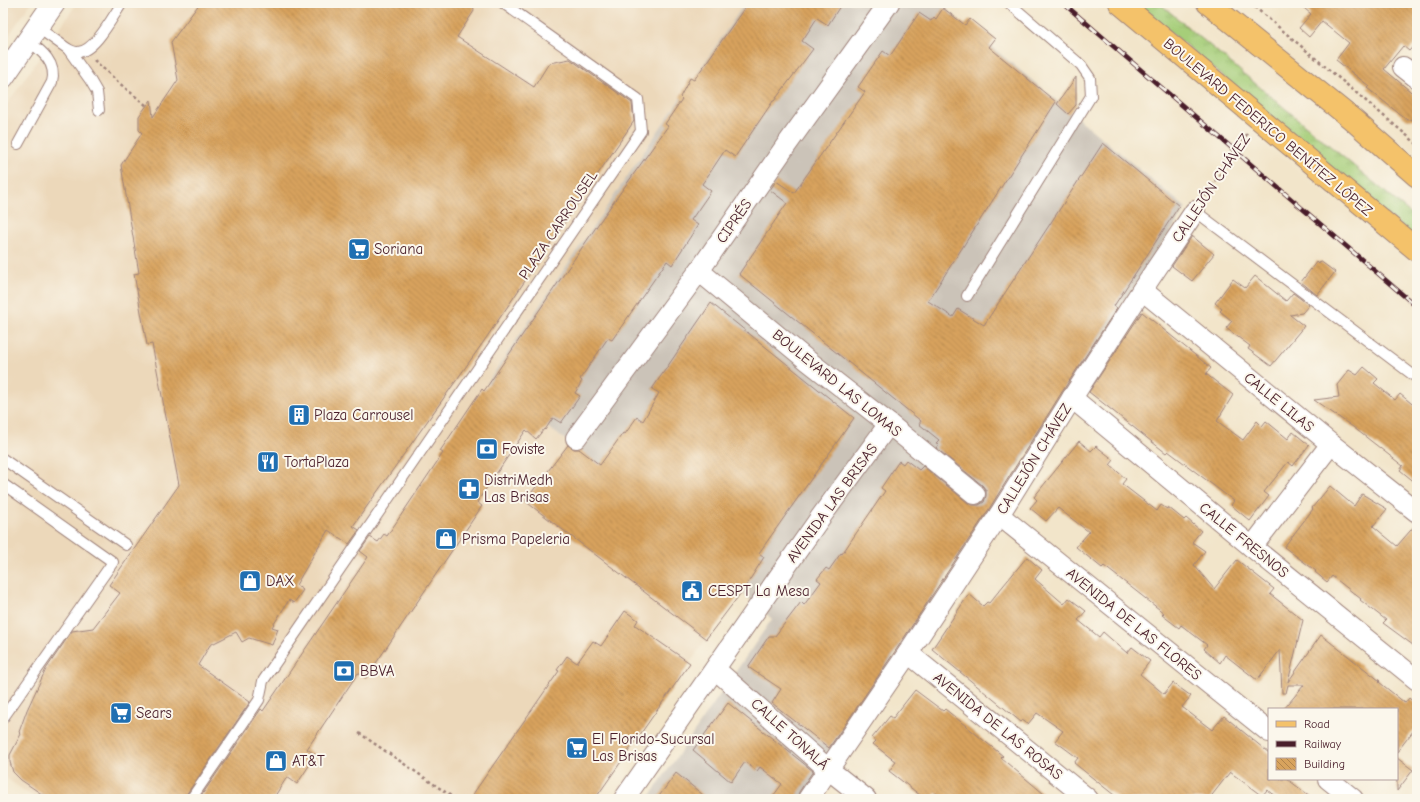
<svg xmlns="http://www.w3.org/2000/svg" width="1420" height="802" viewBox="0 0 1420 802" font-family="'Comic Neue',sans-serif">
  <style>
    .built { fill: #ecd8ba }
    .industrial { fill: #cbc3b8 }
    .grass { fill: url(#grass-tufts); stroke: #787652 }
    .building { fill: url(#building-back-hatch) }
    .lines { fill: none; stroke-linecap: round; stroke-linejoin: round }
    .service-casing { stroke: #9e827a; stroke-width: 12 }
    .minor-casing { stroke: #9e827a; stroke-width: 22 }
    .tertiary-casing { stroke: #9e827a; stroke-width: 24 }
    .primary-casing { stroke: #9e827a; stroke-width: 24 }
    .path { stroke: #9e827a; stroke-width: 2.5; stroke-dasharray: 3 3; stroke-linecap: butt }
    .service { stroke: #fff; stroke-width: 10 }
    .minor { stroke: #fff; stroke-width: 20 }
    .tertiary { stroke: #fff; stroke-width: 22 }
    .primary { stroke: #f4c26a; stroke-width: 22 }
    .rail-casing { stroke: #4a1f2b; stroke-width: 4.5 }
    .rail { stroke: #fbf7ec; stroke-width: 3; stroke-dasharray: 9; stroke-linecap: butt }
    .labels { text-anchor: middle; stroke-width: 4; stroke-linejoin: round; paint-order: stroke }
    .street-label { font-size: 15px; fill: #4a1f2b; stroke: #fbf7ec }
    .poi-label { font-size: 15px; fill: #4a1f2b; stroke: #fbf7ec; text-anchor: start }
  </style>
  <defs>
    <pattern id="grass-tufts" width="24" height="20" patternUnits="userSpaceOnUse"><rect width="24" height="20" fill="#a6ce79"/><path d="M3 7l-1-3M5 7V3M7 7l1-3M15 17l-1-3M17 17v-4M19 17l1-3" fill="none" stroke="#90b069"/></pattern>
    <pattern id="building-back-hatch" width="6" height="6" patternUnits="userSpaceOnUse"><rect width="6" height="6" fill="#d8a35d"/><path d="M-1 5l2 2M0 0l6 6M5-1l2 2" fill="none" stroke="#b1844d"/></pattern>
  </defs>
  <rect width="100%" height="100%" fill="#fbf7ec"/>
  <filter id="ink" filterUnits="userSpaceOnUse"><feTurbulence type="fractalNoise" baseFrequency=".025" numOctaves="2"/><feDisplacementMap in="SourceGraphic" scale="8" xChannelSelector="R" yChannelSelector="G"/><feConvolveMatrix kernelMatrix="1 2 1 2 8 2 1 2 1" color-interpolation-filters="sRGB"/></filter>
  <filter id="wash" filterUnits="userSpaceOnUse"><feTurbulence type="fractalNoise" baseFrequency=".012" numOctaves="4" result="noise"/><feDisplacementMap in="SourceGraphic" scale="16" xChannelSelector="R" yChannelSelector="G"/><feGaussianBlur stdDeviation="0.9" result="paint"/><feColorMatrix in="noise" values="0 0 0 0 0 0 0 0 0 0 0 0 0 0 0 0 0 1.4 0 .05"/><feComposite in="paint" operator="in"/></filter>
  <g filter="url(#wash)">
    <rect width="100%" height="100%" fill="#f2e5ca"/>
    <g class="built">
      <polygon points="3,3 31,3 3,44"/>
      <polygon points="77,3 745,3 487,383 597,462 587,475 706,639 690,663 595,799 36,799 3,776 3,110"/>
    </g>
    <polygon class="industrial" points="745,3 939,3 1186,208 801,799 648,799 772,619 596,462 487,383"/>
    <polygon class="grass" points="1136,3 1159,3 1397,202 1417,219 1417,240"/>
    <g id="blocks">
      <g class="building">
        <polygon points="200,3 473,3 474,11 457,37 534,87 549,63 570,59 632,103 634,121 482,344 353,526 359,530 349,544 328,530 296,585 303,590 294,603 289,600 272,627 278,629 272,645 249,638 242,642 236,632 210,645 198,665 250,702 186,795 185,799 49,799 21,780 13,772 10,762 10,755 21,734 19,732 27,710 46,669 72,631 93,628 120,593 109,585 179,485 152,344 147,345 134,274 139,273 121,165 142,133 139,130 139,116 151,100 153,117 178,80 171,42"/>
        <polygon points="748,3 842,3 828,25 817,18 810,29 802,41 813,49 774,101 773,101 735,157 725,150 709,174 702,184 711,191 691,220 698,225 672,265 667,261 612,340 608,338 580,379 582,381 575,393 580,396 561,423 553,418 545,430 544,429 536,439 526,430 477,502 482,506 366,678 358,673 307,749 316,755 297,784 287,777 273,799 199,799 261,709 263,711 368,557 360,551 370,537 378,542 384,534 387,536 443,453 440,451 482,389 484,391 603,217 668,126 665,124 682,99 680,97 690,78 694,80"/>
        <polygon points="1298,3 1417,3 1417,42 1409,51 1403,46 1384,69 1417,97 1417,119 1407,120 1367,88 1369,86 1336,60 1349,43 1322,21 1309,37 1299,28 1311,14"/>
        <polygon points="943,8 965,25 970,19 995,39 989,47 1056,102 928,301 953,317 958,309 984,325 1103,143 1179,206 1114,306 1117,308 1062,392 989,509 898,647 829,748 772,703 781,689 748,667 769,636 775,636 801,602 804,605 821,582 817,579 826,568 829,570 841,553 842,554 885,491 881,488 899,461 903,464 906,460 919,470 923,466 968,503 973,505 979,505 984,502 986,496 986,490 982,485 936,448 939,444 936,443 939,440 919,424 921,421 739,274 787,203 770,190 776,181 794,193 865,92 858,87 883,51 890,56 919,13 931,21 934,17 936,19"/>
        <polygon points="1076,77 1076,105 1068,114 1057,104"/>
        <polygon points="1192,236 1214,254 1192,281 1172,266"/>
        <polygon points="1317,261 1319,263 1320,261 1335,272 1317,295 1301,282"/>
        <polygon points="1255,276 1286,301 1293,293 1309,305 1302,313 1290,315 1304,326 1271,366 1248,349 1250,346 1226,328 1232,321 1220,311 1222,309 1215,303 1233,279 1245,288"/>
        <polygon points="711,303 854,418 759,553 764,557 744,589 706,639 525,501 568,445 574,449 579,449 600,465 623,433 625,434 637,417 643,421 659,393 652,389"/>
        <polygon points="1142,312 1211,368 1206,374 1233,395 1217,421 1243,440 1257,421 1262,426 1266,421 1288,439 1293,432 1309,445 1293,466 1288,462 1264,492 1269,496 1250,521 1231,505 1234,501 1168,451 1166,453 1089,392"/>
        <polygon points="1364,367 1378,379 1374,383 1395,400 1400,394 1417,408 1417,484 1400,470 1403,466 1353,427 1314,400 1339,397 1337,385 1349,370 1357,375"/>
        <polygon points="1079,441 1091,451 1096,446 1114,460 1110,465 1126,479 1122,484 1157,511 1161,505 1167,509 1168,507 1184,520 1186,518 1201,531 1192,542 1205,551 1194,565 1214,589 1237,560 1274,589 1270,594 1303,620 1288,682 1321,635 1380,681 1379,682 1405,703 1409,698 1417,705 1417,726 1397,752 1397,709 1284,709 1304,685 1288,685 1286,693 1282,693 1280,650 1257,680 1225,655 1220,663 1204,649 1207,645 1181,625 1179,628 1162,615 1164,613 1104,566 1102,568 1076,547 1089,532 1058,508 1046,521 1030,508 1037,500 1034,497"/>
        <polygon points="1330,486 1354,506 1362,494 1387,509 1373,526 1397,546 1417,523 1417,648 1383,623 1386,620 1360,600 1361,599 1332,576 1327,582 1315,572 1316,571 1284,547 1313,509 1312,508"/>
        <polygon points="1027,557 1042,570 1035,579 1064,604 1069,598 1086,611 1078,620 1099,637 1103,632 1127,653 1132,647 1150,661 1140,674 1164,694 1173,683 1191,696 1182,707 1212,730 1224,716 1269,753 1269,779 1287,779 1314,799 1279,799 1267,790 1262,796 1230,772 1209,799 1119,799 1074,763 1078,758 1055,741 1063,731 1037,713 1028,724 1022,720 1021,722 932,649 969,594 983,606 987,602 989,603"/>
        <polygon points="625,611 638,620 635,625 690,663 595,799 481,799 473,794 559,671 557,670 567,656 577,663 593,641 601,646"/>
        <polygon points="915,690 943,711 945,709 1003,756 1001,758 1050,799 944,799 936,793 932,799 925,799 889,771 896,762 873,744 876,741 872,738 890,716 893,718"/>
        <polygon points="728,703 813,771 799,792 797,799 771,799 782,784 760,767 757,771 745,762 731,782 693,750"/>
        <polygon points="1397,758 1413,770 1397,791"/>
        <polygon points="676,773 708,799 657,799"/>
      </g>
    </g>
  </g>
  <g filter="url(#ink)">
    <use href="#blocks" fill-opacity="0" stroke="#9e827a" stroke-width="1"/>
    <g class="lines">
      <g class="service-casing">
        <g id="service">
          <polyline points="37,27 68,49 90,80 97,92 99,110"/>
          <path d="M68 49C70 50 74 52 77 52 94 53 113 16 122 3"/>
          <path d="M18 144 52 82C57 63 42 51 28 41"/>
          <polyline points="1195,211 1417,378"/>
          <polyline points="967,296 1091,96 1090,78 1081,65 1009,3"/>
          <polyline points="3,459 126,545"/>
          <polyline points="3,484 113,562 3,718"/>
          <polyline points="191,799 259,700 263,681 641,131 638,99 503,3"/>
        </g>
      </g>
      <g class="minor-casing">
        <g id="minor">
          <polyline points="1403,67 1417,78"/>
          <polyline points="699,271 807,360 889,424 975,494"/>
          <polyline points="1142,290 1331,444 1417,512"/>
          <polyline points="1072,398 1252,547 1417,680"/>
          <polyline points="576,438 699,271 785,147 889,3"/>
          <polyline points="999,515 1269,732"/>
          <polyline points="1252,547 1331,444"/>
          <polyline points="908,653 1088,799"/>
          <polyline points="715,669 828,769 866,799"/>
          <polyline points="1328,779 1353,799"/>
          <polyline points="624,799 820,518 889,424"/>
          <polyline points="808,799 908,653 999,515 1072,398 1142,290 1195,211"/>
        </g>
      </g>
      <g class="tertiary-casing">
        <polyline id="tertiary" points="3,77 54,3"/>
      </g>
      <g class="primary-casing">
        <g id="primary">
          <polyline points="1120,3 1417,250"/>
          <polyline points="1208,3 1352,119 1417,176"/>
        </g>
      </g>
      <g class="path">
        <polyline points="1250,3 1417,144"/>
        <polyline points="94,60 118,82 147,106"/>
        <polyline points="1205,196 1247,134"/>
        <polyline points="359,733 454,798"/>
      </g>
      <use href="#service" class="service"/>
      <use href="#minor" class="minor"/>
      <use href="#tertiary" class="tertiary"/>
      <use href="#primary" class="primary"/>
      <g class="rail-casing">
        <polyline id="rail" points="1063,3 1417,307"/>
      </g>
      <use href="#rail" class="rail"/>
    </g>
  </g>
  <defs>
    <g id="supermarket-square" transform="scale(1.15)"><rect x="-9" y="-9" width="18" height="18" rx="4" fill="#1f6fb2" stroke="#fbf7ec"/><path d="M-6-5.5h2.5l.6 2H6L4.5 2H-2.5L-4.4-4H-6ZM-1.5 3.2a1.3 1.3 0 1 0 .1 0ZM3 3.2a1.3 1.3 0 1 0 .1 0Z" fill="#fff"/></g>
    <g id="building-square" transform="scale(1.15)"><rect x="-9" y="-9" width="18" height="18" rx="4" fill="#1f6fb2" stroke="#fbf7ec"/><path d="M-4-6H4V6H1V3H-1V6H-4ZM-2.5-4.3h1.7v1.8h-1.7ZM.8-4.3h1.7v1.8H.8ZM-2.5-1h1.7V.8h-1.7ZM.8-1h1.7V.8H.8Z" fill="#fff"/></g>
    <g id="bank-square" transform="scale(1.15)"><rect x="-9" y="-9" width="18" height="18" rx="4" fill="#1f6fb2" stroke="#fbf7ec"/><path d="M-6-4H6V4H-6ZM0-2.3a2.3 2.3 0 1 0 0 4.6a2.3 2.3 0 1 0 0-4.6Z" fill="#fff"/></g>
    <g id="restaurant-square" transform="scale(1.15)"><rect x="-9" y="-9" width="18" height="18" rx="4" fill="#1f6fb2" stroke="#fbf7ec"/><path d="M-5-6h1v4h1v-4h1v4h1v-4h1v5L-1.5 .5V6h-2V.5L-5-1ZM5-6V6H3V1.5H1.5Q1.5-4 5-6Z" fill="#fff"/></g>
    <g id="pharmacy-square" transform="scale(1.15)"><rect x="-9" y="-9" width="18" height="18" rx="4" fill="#1f6fb2" stroke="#fbf7ec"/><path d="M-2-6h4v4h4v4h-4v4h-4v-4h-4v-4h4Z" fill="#fff"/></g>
    <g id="shop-square" transform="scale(1.15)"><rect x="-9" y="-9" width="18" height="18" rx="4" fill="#1f6fb2" stroke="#fbf7ec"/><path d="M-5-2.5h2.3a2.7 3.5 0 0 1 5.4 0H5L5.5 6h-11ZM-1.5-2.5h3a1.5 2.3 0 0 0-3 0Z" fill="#fff"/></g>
    <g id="civic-square" transform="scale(1.15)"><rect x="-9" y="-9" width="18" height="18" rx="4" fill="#1f6fb2" stroke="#fbf7ec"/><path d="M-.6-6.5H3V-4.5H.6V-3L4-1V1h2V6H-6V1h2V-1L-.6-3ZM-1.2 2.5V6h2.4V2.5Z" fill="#fff"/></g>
  </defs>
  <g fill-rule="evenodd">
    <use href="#supermarket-square" x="359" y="249"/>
    <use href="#building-square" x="299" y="415"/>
    <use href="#bank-square" x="487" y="449"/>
    <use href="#restaurant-square" x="268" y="462"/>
    <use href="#pharmacy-square" x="469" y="489"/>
    <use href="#shop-square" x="446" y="539"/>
    <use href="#shop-square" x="250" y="581"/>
    <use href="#civic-square" x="692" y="591"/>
    <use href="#bank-square" x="344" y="671"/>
    <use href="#supermarket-square" x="121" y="713"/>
    <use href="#supermarket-square" x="577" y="748"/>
    <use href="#shop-square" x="276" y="761"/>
  </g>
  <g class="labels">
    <g class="street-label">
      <text transform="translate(1268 127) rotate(40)" y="5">BOULEVARD FEDERICO BENÍTEZ LÓPEZ</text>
      <text transform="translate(1211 188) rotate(-56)" y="5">CALLEJÓN CHÁVEZ</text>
      <text transform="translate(734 221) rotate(-55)" y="5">CIPRÉS</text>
      <text transform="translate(558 225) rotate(-56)" y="5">PLAZA CARROUSEL</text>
      <text transform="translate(837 383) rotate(39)" y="5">BOULEVARD LAS LOMAS</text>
      <text transform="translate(1279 402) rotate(39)" y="5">CALLE LILAS</text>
      <text transform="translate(1034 459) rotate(-58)" y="5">CALLEJÓN CHÁVEZ</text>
      <text transform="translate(832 503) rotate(-54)" y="5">AVENIDA LAS BRISAS</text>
      <text transform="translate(1244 540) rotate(39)" y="5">CALLE FRESNOS</text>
      <text transform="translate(1134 624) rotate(39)" y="5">AVENIDA DE LAS FLORES</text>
      <text transform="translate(998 726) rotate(39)" y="5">AVENIDA DE LAS ROSAS</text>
      <text transform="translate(790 734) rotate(42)" y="5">CALLE TONALÁ</text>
    </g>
    <g class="poi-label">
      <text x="374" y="254">Soriana</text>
      <text x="314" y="420">Plaza Carrousel</text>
      <text x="502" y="454">Foviste</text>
      <text x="284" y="467">TortaPlaza</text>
      <text x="484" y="485">DistriMedh<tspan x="484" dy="17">Las Brisas</tspan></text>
      <text x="462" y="544">Prisma Papeleria</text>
      <text x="266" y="586">DAX</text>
      <text x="708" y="596">CESPT La Mesa</text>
      <text x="360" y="676">BBVA</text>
      <text x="136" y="718">Sears</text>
      <text x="592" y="744">El Florido-Sucursal<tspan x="592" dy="17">Las Brisas</tspan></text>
      <text x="292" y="766">AT&amp;T</text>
    </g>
  </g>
  <rect width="1420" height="802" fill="none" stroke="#fbf7ec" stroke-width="16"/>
  <rect x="1268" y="708" width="130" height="72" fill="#fbf7ec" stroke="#b4a19f"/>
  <rect x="1276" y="721" width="20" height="6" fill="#f4c26a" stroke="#b4a19f"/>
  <text x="1304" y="728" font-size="12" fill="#4a1f2b">Road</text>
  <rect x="1276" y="741" width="20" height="6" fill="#4a1f2b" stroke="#b4a19f"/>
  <text x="1304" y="748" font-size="12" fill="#4a1f2b">Railway</text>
  <rect x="1276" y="758" width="20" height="12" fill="url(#building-back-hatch)" stroke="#b4a19f"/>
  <text x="1304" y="768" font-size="12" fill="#4a1f2b">Building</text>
</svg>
